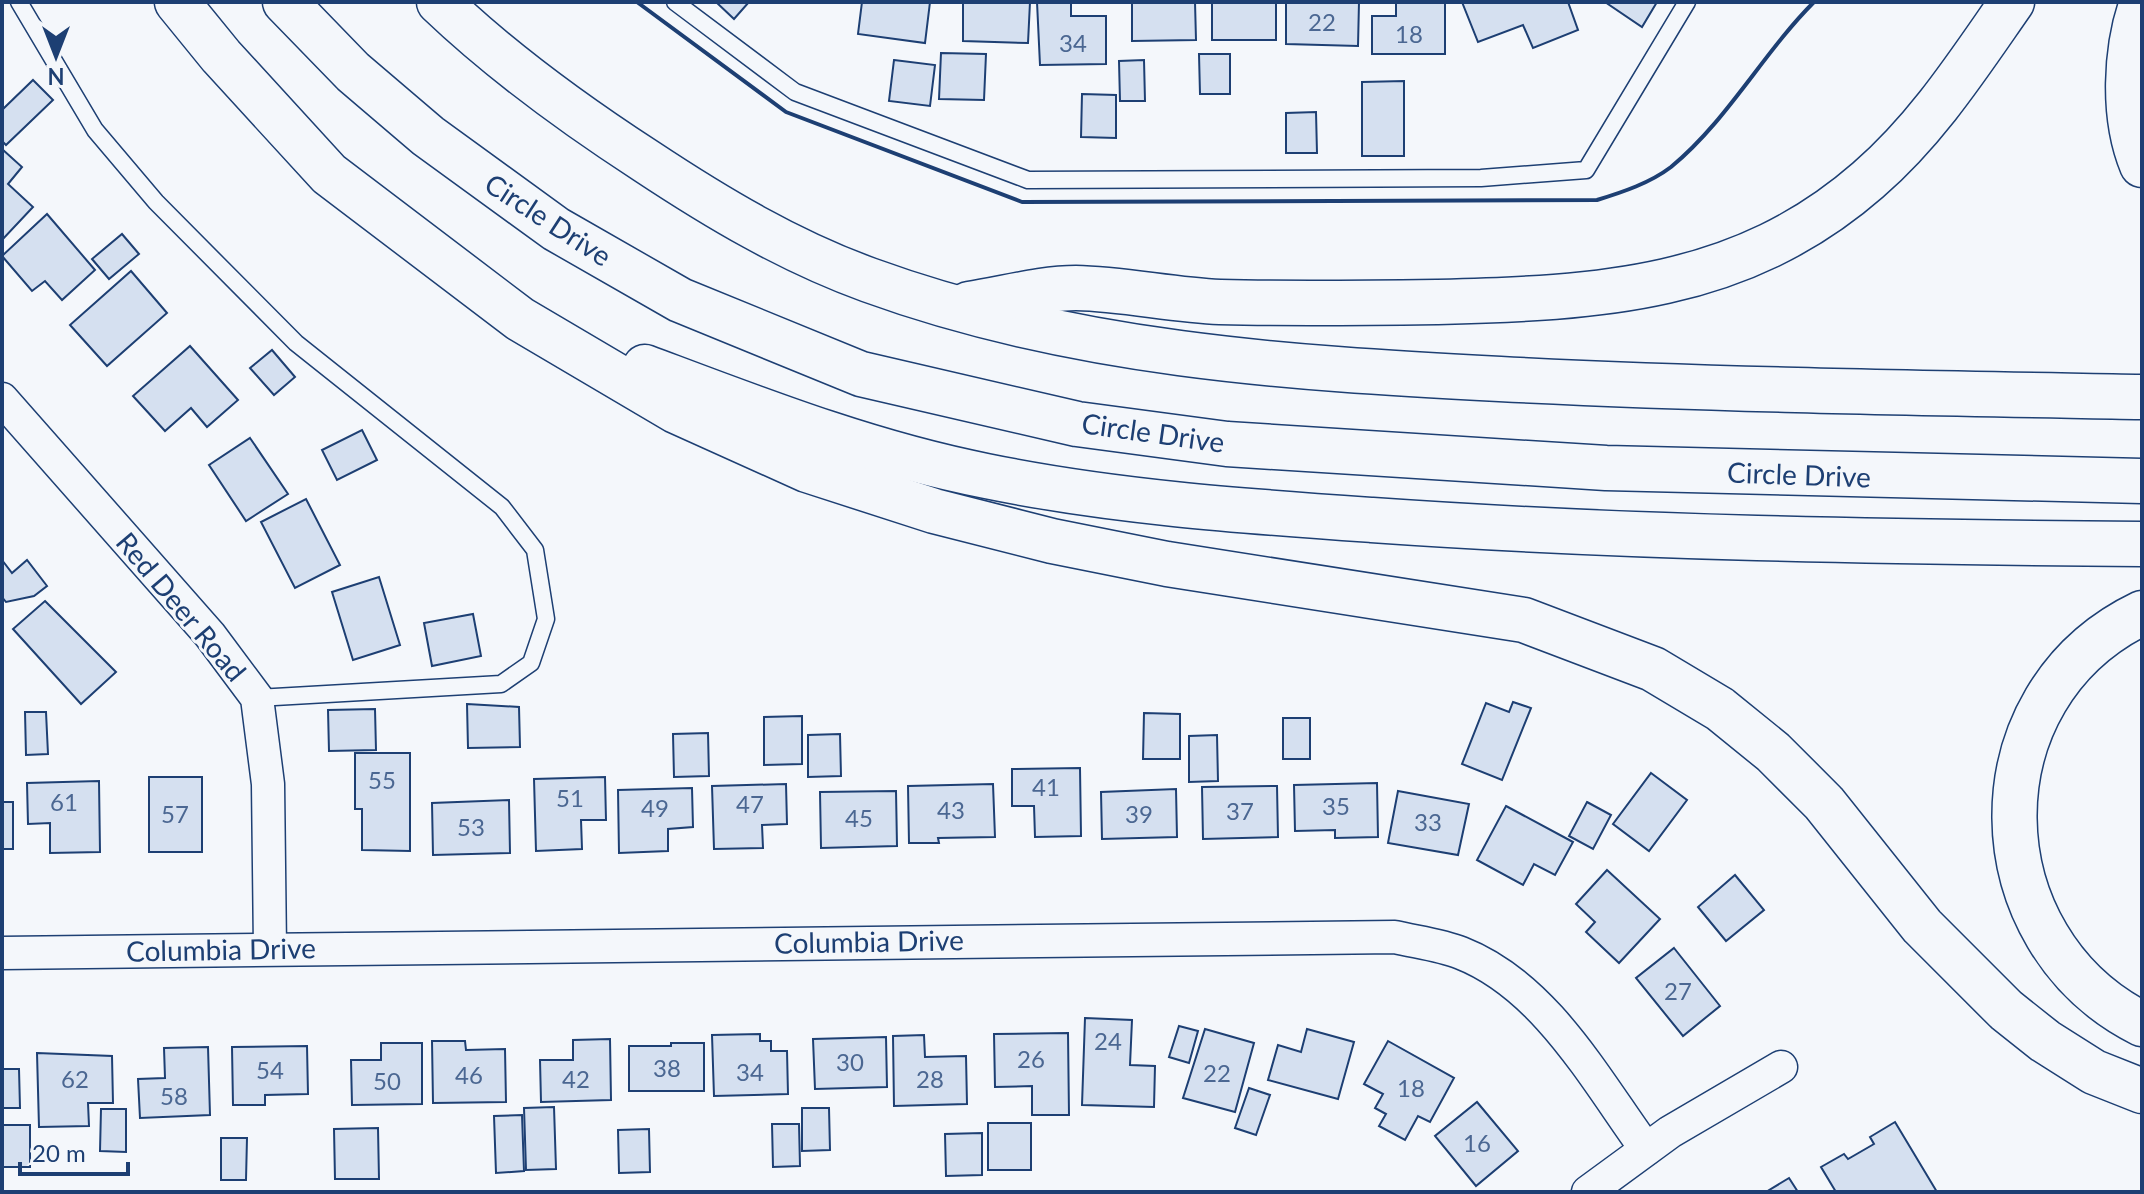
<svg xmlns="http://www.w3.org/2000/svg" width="2144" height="1194" viewBox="0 0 2144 1194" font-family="Lato,sans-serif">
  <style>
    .building { fill: #d5e0f0; stroke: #1d3f73; stroke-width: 2 }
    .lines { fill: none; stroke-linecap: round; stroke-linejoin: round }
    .service-casing { stroke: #1d3f73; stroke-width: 19 }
    .minor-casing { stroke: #1d3f73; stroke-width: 35 }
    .trunk-casing { stroke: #1d3f73; stroke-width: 47 }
    .motorway-casing { stroke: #1d3f73; stroke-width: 47 }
    .service { stroke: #f4f7fb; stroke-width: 16 }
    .minor { stroke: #f4f7fb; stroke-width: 32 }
    .trunk { stroke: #f4f7fb; stroke-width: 44 }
    .motorway { stroke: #f4f7fb; stroke-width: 44 }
    .wall { stroke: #1d3f73; stroke-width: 4 }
    .labels { text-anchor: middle; stroke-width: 6; stroke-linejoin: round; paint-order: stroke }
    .number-label { font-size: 24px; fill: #4b6792 }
    .street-label { font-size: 28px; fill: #1d3f73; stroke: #f4f7fb }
  </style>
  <rect width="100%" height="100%" fill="#f4f7fb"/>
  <g class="building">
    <polygon points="716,2 749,2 734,19"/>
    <polygon points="862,2 930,2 925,43 858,34"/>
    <polygon points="963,2 1030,2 1028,43 963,41"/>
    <polygon points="1037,2 1071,2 1071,16 1106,16 1106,64 1040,65"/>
    <polygon points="1132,2 1195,2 1196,40 1132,41"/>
    <rect x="1212" y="2" width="64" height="38"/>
    <polygon points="1286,2 1359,2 1358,46 1286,44"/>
    <polygon points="1396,2 1445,2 1445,54 1372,54 1372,16 1396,16"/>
    <polygon points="1462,2 1568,2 1578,30 1533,48 1523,25 1478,42"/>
    <polygon points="1605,2 1657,2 1642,27"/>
    <polygon points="941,53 986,54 984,100 939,99"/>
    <polygon points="1199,54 1230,54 1230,94 1200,94"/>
    <polygon points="894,60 935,65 930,106 889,101"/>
    <polygon points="1144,60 1145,101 1120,101 1119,61"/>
    <polygon points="33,80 53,100 6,145 2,141 2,110"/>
    <polygon points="1404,81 1404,156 1362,156 1362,82"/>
    <polygon points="1082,94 1116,95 1116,138 1081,137"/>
    <polygon points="1316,112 1317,153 1286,153 1286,113"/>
    <polygon points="2,149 22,167 8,184 33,207 2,240"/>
    <polygon points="47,214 95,270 62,300 45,281 32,291 2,256"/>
    <polygon points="122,234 139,254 109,279 92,259"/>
    <polygon points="131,271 167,313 107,366 70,325"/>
    <polygon points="190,346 238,400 207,427 191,408 165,431 133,396"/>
    <polygon points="272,350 295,377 274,395 250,368"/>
    <polygon points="362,430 377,460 337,480 322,450"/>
    <polygon points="250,438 288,494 246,521 209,465"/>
    <polygon points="306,499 340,565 295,588 261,522"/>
    <polygon points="2,560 12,573 27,560 47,586 34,596 6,602 2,597"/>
    <polygon points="379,577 400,645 353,660 332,592"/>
    <polygon points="45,601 116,672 81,704 13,629"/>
    <polygon points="473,614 481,656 432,666 424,623"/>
    <polygon points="1513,702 1531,708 1502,780 1462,764 1486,703 1509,712"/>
    <polygon points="467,704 519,707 520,747 468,748"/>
    <polygon points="375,709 376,750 329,751 328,710"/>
    <polygon points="25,712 46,712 48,754 26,755"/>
    <polygon points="1144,713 1180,714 1180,759 1143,759"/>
    <polygon points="802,716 802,764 764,765 764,717"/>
    <rect x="1283" y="718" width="27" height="41"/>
    <polygon points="708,733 709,776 674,777 673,734"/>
    <polygon points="840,734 841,776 808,777 808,735"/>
    <polygon points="1217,735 1218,781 1189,782 1189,736"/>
    <polygon points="355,753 410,753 410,851 362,850 362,809 355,809"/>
    <polygon points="1080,768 1081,836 1035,837 1034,806 1012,806 1012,769"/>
    <polygon points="1651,773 1687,800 1649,851 1613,824"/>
    <rect x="149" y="777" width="53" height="75"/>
    <polygon points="605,777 606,820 581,820 582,849 536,851 534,779"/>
    <polygon points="99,781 100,852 50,853 50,823 28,824 27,783"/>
    <polygon points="1377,783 1378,837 1335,838 1335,830 1295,831 1294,785"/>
    <polygon points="786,784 787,824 762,825 763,848 714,849 712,786"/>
    <polygon points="993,784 995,837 938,838 939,843 909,843 908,786"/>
    <polygon points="1277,786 1278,837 1203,839 1202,787"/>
    <polygon points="692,788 693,827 668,829 668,851 619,853 618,790"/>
    <polygon points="1176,789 1177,837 1102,839 1101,792"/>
    <polygon points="896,791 897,846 821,848 820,792"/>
    <polygon points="1398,791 1469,804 1458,855 1388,843"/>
    <polygon points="509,800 510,853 433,855 432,803"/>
    <rect x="2" y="802" width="11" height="47"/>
    <polygon points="1587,802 1611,815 1593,849 1569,836"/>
    <polygon points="1506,806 1573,842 1555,875 1534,864 1523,885 1477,860"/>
    <polygon points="1607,870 1660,919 1619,963 1586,932 1595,922 1576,904"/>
    <polygon points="1735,875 1764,910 1726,941 1698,907"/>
    <polygon points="1674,948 1720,1006 1683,1036 1636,978"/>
    <polygon points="1085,1018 1132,1020 1130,1065 1155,1066 1154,1107 1082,1105"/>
    <polygon points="1179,1026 1198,1031 1189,1063 1169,1057"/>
    <polygon points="1205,1029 1254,1043 1235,1112 1183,1098"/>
    <polygon points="1307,1029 1354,1042 1338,1099 1268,1080 1278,1045 1301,1052"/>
    <polygon points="1068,1033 1069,1115 1032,1115 1032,1086 995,1087 994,1034"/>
    <polygon points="760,1034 760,1041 771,1041 771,1051 787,1051 788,1094 714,1096 712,1035"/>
    <polygon points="924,1035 925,1057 966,1056 967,1104 894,1106 893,1036"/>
    <polygon points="886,1037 887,1087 815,1089 813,1039"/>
    <polygon points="610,1039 611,1100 541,1102 540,1060 573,1060 573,1040"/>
    <polygon points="432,1041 465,1041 466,1050 505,1049 506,1102 433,1103"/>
    <polygon points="1388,1041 1454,1078 1430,1122 1418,1116 1405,1140 1379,1126 1386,1114 1375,1108 1383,1094 1364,1084"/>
    <polygon points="381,1043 422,1043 422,1104 352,1105 351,1060 381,1060"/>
    <polygon points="671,1043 704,1043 704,1091 629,1091 629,1046 671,1046"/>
    <polygon points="307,1046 308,1094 265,1095 265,1105 233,1105 232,1047"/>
    <polygon points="208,1047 210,1115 140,1118 138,1079 165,1078 164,1048"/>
    <polygon points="37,1053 112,1056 113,1103 88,1103 89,1126 39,1127"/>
    <polygon points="2,1069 19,1069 20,1108 2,1108"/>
    <polygon points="1249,1088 1270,1095 1256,1135 1235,1128"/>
    <polygon points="1477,1102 1518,1151 1476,1186 1435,1136"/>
    <polygon points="554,1107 556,1169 526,1170 524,1108"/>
    <polygon points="802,1108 829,1108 830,1150 802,1151"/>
    <polygon points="101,1109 126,1109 126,1152 100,1151"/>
    <polygon points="522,1115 524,1171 496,1173 494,1116"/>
    <polygon points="1895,1122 1937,1192 1836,1192 1821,1167 1844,1154 1848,1159 1874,1144 1870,1137"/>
    <rect x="988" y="1123" width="43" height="47"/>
    <polygon points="772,1124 799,1124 800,1166 773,1167"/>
    <rect x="2" y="1125" width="28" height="42"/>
    <polygon points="378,1128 379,1179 335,1179 334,1129"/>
    <polygon points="649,1129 650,1172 619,1173 618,1130"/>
    <polygon points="982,1133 982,1175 946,1176 945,1134"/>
    <polygon points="221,1138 247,1138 246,1180 221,1180"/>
    <polygon points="1789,1178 1798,1192 1766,1192"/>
  </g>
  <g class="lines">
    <g class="service-casing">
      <g id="service">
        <polyline points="19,2 95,130 156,202 296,343 502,507 535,550 546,619 531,663 501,684 257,698"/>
        <polyline points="675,2 795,92 1028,180 1481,178 1586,170 1687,2"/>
      </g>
    </g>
    <g class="minor-casing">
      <g id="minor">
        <polyline points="2,399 210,635 257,698 268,784 270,949"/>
        <path d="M2 953 1395 937C1416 942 1441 945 1461 953 1545 986 1595 1079 1646 1149"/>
        <polyline points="1588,1192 1670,1132 1781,1067"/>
      </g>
    </g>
    <g class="trunk-casing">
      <path id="trunk" d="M2142 613C1969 696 1975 940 2142 1024"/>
    </g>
    <g class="motorway-casing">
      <g id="motorway">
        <polyline points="177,2 221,56 329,174 520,319 676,411 807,470 934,511 1052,541 1167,564 1524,620 1653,669 1720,709 1773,752 1824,803 1922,926 2006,1010 2045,1041 2094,1072 2142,1091"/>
        <polyline points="285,2 353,72 428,136 556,229 680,300 861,374 1077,424 1227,444 1606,468 2142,481"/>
        <path d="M439 2C503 63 572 113 646 161 717 208 789 251 869 280 1072 354 1286 368 1500 379 1714 390 1928 393 2142 397"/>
        <path d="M2142 2C2125 50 2122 117 2142 165"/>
        <path d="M969 304C1003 299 1041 288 1076 288 1124 289 1172 300 1220 302 1293 304 1365 303 1438 302 1598 298 1741 291 1868 180 1927 129 1968 65 2012 2"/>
        <path d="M645 367C757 409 869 453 986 476 1113 502 1243 511 1372 520 1628 538 1886 542 2142 544"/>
      </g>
    </g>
    <use href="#service" class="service"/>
    <use href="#minor" class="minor"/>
    <use href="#trunk" class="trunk"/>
    <use href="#motorway" class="motorway"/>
    <path class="wall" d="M637 2 786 112 1022 202 1597 200C1623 192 1650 183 1671 167 1727 121 1763 53 1814 2"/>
  </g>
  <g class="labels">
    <g class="number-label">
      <text x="1322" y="31">22</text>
      <text x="1409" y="43">18</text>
      <text x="1073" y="52">34</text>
      <text x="382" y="789">55</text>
      <text x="1046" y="796">41</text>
      <text x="570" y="807">51</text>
      <text x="64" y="811">61</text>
      <text x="750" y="813">47</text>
      <text x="1336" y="815">35</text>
      <text x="655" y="817">49</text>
      <text x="951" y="819">43</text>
      <text x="1240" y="820">37</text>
      <text x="175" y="823">57</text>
      <text x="1139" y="823">39</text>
      <text x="859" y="827">45</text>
      <text x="1428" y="831">33</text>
      <text x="471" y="836">53</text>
      <text x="1678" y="1000">27</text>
      <text x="1108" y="1050">24</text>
      <text x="1031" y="1068">26</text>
      <text x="850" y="1071">30</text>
      <text x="667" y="1077">38</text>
      <text x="270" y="1079">54</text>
      <text x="750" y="1081">34</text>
      <text x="1217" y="1082">22</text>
      <text x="469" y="1084">46</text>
      <text x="75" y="1088">62</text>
      <text x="576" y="1088">42</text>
      <text x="930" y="1088">28</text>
      <text x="387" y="1090">50</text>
      <text x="1411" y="1097">18</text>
      <text x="174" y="1105">58</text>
      <text x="1477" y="1152">16</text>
    </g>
    <g class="street-label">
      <text transform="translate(548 220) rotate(33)" y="10">Circle Drive</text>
      <text transform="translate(1153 433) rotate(8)" y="10">Circle Drive</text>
      <text transform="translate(1799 475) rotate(2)" y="10">Circle Drive</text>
      <text transform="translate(181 607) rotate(50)" y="10">Red Deer Road</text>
      <text transform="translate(869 942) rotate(-1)" y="10">Columbia Drive</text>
      <text transform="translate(221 950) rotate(-1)" y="10">Columbia Drive</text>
    </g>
  </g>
  <rect width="2144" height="1194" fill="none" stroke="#1d3f73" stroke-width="8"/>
  <g transform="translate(56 56) rotate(180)" stroke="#f4f7fb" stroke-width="6" paint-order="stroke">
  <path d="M0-6L14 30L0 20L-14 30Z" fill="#1d3f73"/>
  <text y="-12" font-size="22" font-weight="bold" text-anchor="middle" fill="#1d3f73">N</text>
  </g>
  <path d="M20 1162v12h108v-12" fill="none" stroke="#1d3f73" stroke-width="4"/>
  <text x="32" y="1162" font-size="24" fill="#1d3f73" stroke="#f4f7fb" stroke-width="6" paint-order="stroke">20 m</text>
</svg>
